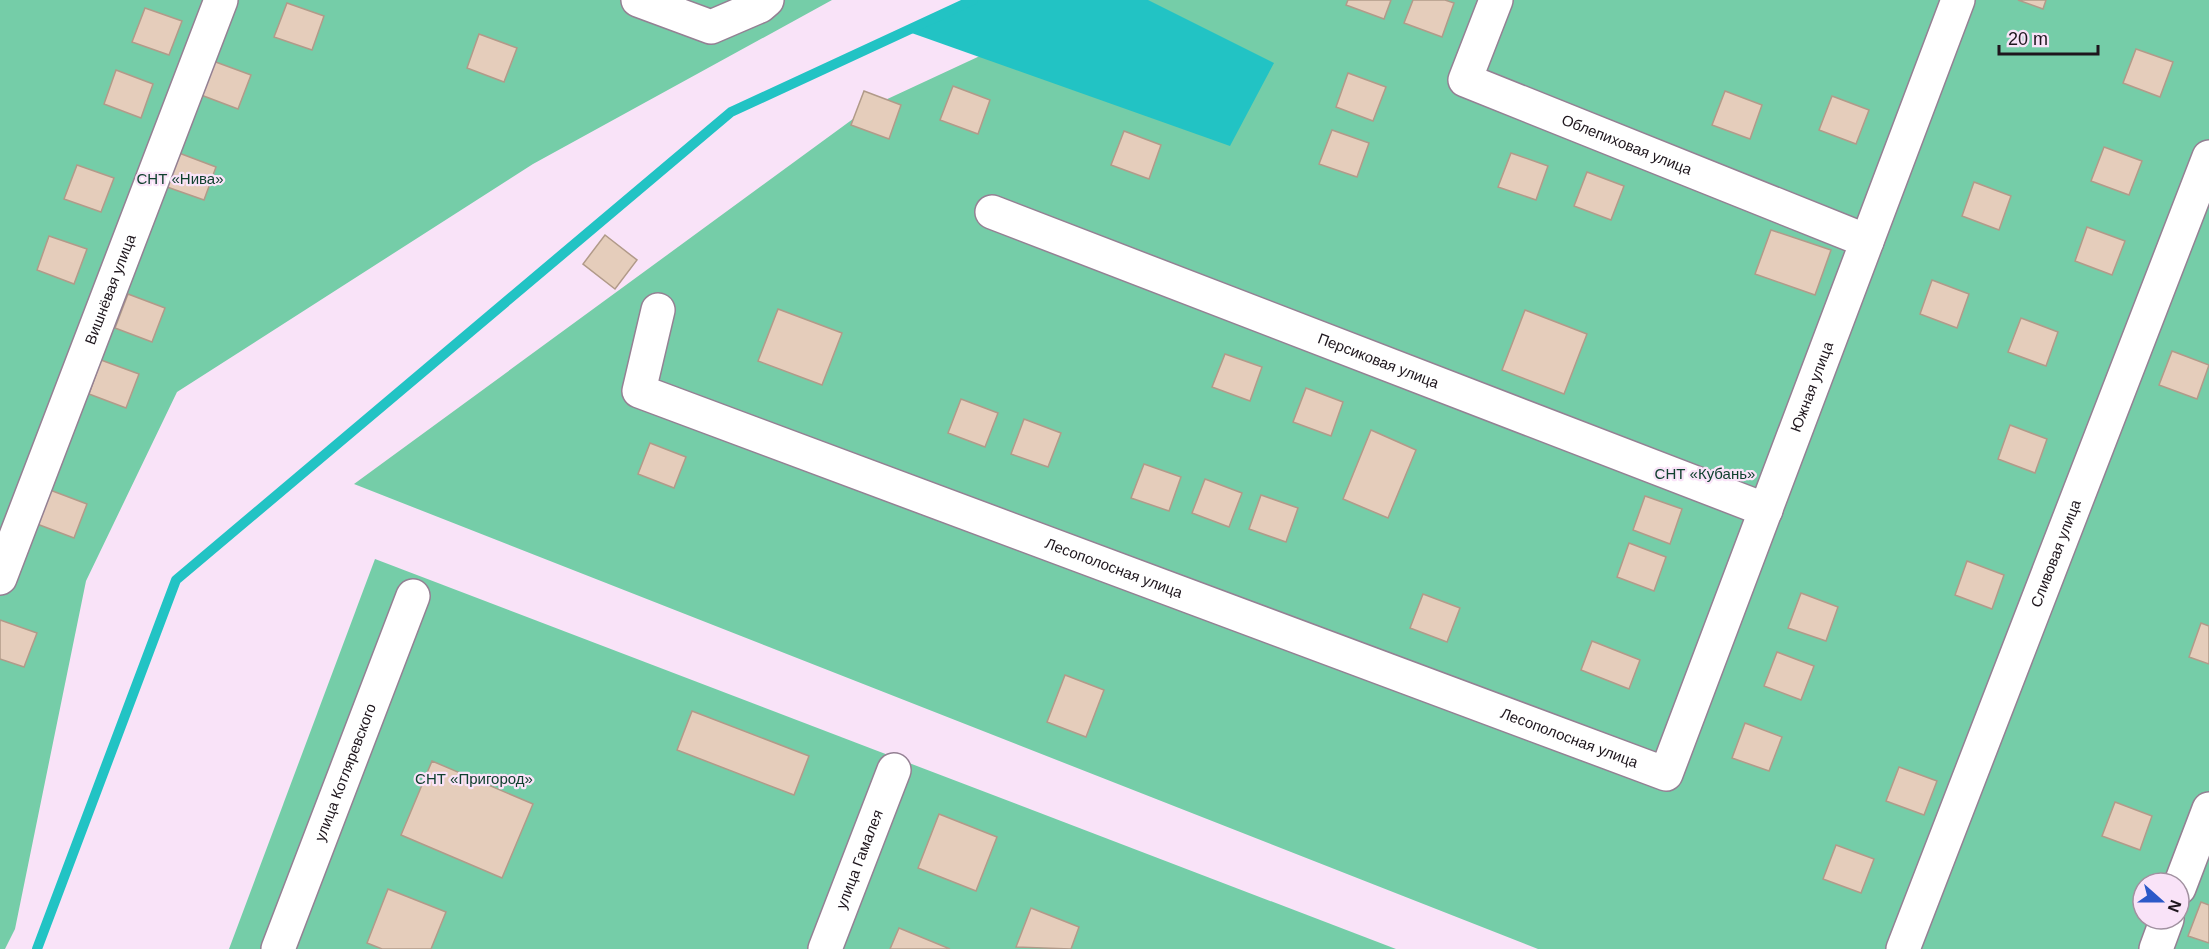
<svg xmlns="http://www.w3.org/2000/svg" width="2209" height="949" viewBox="0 0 2209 949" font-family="Helvetica,sans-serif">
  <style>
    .green { fill: #75cda8; fill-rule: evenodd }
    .water { fill: #22c3c4 }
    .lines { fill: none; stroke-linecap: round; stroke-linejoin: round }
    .stream { stroke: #22c3c4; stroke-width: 10 }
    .building { fill: #e5cdbb; stroke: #b19a89; stroke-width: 1.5 }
    .minor-casing { stroke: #948093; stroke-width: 36 }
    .minor { stroke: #fff; stroke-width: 33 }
    .labels { text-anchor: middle; stroke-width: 4.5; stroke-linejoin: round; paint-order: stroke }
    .street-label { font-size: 15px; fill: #1e161d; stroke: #f9e3f8 }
    .park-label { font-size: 15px; fill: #10402e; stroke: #f9e3f8 }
  </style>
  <rect width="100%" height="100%" fill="#f9e3f8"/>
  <g class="green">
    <polygon points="0,0 832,0 533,164 177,392 86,581 15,929 5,949 0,949"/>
    <path d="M1100 0H2209V949H1538L354 484 868 108ZM2143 883H2179V919H2143Z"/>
    <polygon points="375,559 1396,949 229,949"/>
  </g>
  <polygon class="water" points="973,0 1148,0 1274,63 1230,146 906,31"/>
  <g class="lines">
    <polyline class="stream" points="37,949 176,580 731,112 973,0"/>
  </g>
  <g class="building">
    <polygon points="1348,0 1391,0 1384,19 1346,5"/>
    <polygon points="1413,0 1445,0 1454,3 1442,37 1404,23"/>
    <polygon points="2018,0 2046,0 2043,9"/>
    <polygon points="287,3 324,16 312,50 274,37"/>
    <polygon points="145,8 182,21 169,55 132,42"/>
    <polygon points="479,34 517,48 504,82 467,68"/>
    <polygon points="2136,49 2173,62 2160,97 2123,83"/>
    <polygon points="213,61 251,75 238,109 201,95"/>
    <polygon points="116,70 153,84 141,118 104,104"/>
    <polygon points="1348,73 1386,87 1373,121 1336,107"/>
    <polygon points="953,86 990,100 978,134 940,120"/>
    <polygon points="864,91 901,105 889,139 851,125"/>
    <polygon points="1725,91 1762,105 1750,139 1712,125"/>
    <polygon points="1832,96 1869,110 1856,144 1819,130"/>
    <polygon points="1332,130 1369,143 1357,177 1319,164"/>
    <polygon points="1124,131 1161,145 1149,179 1111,165"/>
    <polygon points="2104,147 2142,161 2129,195 2091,181"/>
    <polygon points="179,153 216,167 204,200 167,187"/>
    <polygon points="1511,153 1548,166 1536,200 1498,187"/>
    <polygon points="77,165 114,178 101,212 64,199"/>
    <polygon points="1587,172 1624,186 1611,220 1574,206"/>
    <polygon points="1974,182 2011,196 1999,230 1962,216"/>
    <polygon points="2087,227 2125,241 2112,275 2075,261"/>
    <polygon points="1771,230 1831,250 1815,295 1755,274"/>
    <polygon points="605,235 637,260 615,289 583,264"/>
    <polygon points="49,236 87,249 74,284 37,270"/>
    <polygon points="1932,280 1969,294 1957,328 1920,314"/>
    <polygon points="128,294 165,308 152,342 115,328"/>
    <polygon points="778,309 842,333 822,385 758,361"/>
    <polygon points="1525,310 1587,334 1564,394 1502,370"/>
    <polygon points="2021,318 2058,332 2046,366 2008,352"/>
    <polygon points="2172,351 2209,365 2197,399 2159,385"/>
    <polygon points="1225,354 1262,367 1250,401 1212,387"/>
    <polygon points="101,360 139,374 126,408 89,394"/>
    <polygon points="1306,388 1343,402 1331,436 1293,422"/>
    <polygon points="961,399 998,413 985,447 948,433"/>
    <polygon points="1024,419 1061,433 1048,467 1011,454"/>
    <polygon points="2010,425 2047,439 2035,473 1998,459"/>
    <polygon points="1371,430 1416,450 1388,518 1343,499"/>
    <polygon points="650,443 686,457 674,488 638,474"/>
    <polygon points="1144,464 1181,477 1169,511 1131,498"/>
    <polygon points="1205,479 1242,493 1229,527 1192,513"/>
    <polygon points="50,490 87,504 74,538 37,524"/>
    <polygon points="1261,495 1298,508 1286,542 1249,529"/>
    <polygon points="1645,496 1682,509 1670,544 1633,530"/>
    <polygon points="1629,543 1666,557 1654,591 1617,577"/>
    <polygon points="1967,561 2004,575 1992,609 1955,595"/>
    <polygon points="1801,593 1838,607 1826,641 1788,628"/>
    <polygon points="1423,594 1460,608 1447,642 1410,628"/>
    <polygon points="0,620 37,633 24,667 0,659"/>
    <polygon points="2201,623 2209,626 2209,664 2189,657"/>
    <polygon points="1592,641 1640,660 1629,689 1581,670"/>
    <polygon points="1777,652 1814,666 1801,700 1764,686"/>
    <polygon points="1065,675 1104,690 1086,737 1047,722"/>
    <polygon points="692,711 809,756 794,795 677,750"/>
    <polygon points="1745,723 1782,737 1769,771 1732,758"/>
    <polygon points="432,761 533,804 502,878 401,835"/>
    <polygon points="1899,767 1937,781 1924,815 1886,801"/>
    <polygon points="2115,802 2152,816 2140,850 2102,836"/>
    <polygon points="939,814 997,837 976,891 918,868"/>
    <polygon points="1836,845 1874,859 1861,893 1823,879"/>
    <polygon points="388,889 446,912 431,949 382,949 367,943"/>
    <polygon points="2201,902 2209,905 2209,943 2188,936"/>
    <polygon points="1031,908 1079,927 1071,949 1016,947"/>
    <polygon points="899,928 950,949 890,949"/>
  </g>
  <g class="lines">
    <g class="minor-casing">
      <g id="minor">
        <polyline points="638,0 711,27 760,6 767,0"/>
        <path id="s1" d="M1496 0 1465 80 1867 241"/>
        <path id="s2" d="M992 212 1766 510"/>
        <path id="s3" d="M658 310 639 391 1666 774 1958 0"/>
        <path id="s4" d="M0 578 221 0"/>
        <polyline points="2179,888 2209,809"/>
        <path id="s5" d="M278 949 413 596"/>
        <path id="s6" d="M825 949 894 770"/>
        <path id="s7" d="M1903 949 2209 157"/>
        <polyline points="2156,949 2167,919"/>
      </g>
    </g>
    <use href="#minor" class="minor"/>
  </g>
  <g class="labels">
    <g class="street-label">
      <text dy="5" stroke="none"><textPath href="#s1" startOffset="260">Облепиховая улица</textPath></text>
      <text dy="5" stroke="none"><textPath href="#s4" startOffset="309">Вишнёвая улица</textPath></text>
      <text dy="5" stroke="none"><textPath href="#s2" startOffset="414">Персиковая улица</textPath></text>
      <text dy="5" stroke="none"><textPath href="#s3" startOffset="1593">Южная улица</textPath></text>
      <text dy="5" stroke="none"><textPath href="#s7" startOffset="424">Сливовая улица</textPath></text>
      <text dy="5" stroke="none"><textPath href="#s3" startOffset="590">Лесополосная улица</textPath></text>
      <text dy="5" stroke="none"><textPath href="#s3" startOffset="1076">Лесополосная улица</textPath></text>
      <text dy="5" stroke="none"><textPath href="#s5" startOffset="189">улица Котляревского</textPath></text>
      <text dy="5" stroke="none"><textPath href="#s6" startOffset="96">улица Гамалея</textPath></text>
    </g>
    <g class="park-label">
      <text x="180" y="184">СНТ «Нива»</text>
      <text x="1705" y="479">СНТ «Кубань»</text>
      <text x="474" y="784">СНТ «Пригород»</text>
    </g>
  </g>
  <g transform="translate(2161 901) rotate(111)"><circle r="28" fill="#f9e3f8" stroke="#a191a0" stroke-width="1.5"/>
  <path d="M0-4.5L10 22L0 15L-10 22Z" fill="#2c59c8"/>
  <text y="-9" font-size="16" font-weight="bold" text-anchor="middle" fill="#1e161d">N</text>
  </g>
  <path d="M1999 45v9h99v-9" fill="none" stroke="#1e161d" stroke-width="3"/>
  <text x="2008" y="45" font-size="18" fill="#1e161d" stroke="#f9e3f8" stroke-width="4.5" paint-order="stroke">20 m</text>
</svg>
